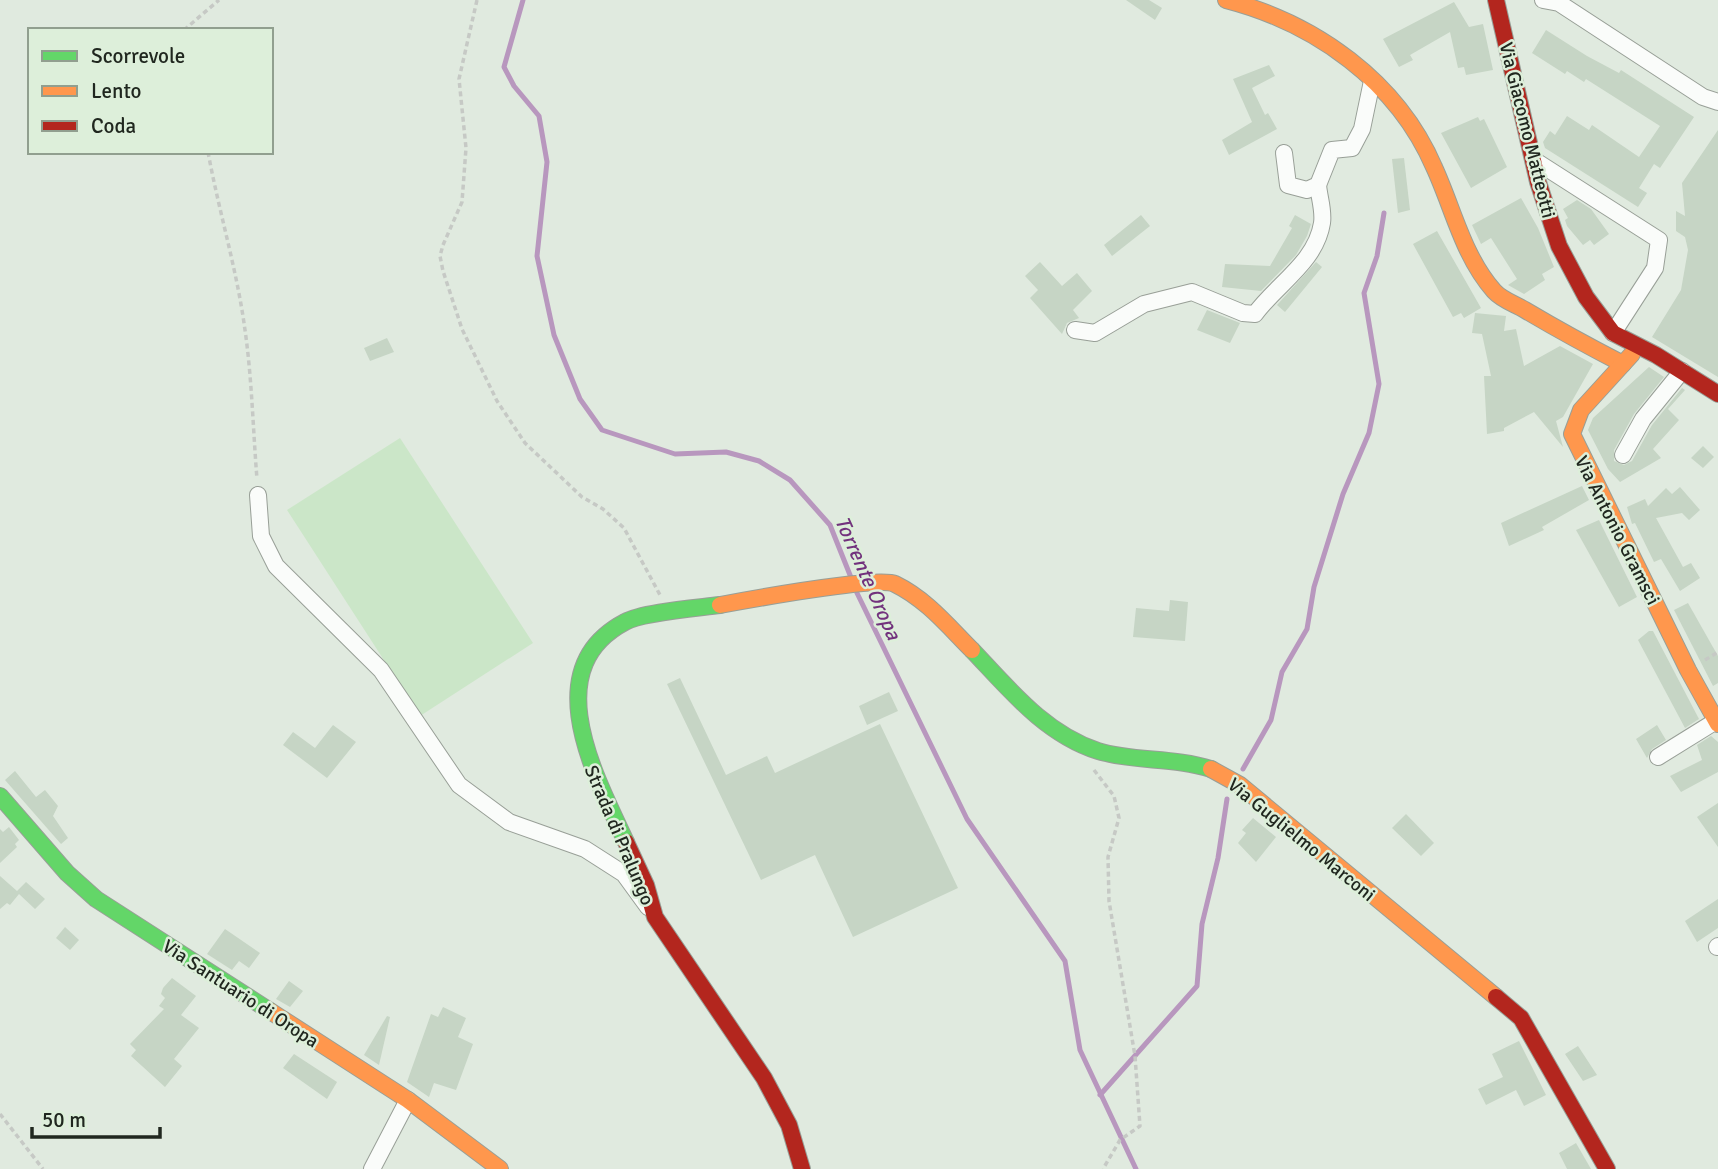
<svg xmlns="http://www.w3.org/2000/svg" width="1718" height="1169" viewBox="0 0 1718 1169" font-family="Signika,sans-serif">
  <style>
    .green { fill: #cbe6c8 }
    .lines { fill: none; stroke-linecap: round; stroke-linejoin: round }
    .stream { stroke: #b897be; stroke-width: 5 }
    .building { fill: #c6d5c5 }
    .street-casing { stroke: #989f97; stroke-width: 18 }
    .fast-casing { stroke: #989f97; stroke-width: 18 }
    .slow-casing { stroke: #989f97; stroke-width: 18 }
    .jam-casing { stroke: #989f97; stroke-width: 18 }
    .path { stroke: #c6c9c5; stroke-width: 3.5; stroke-dasharray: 5 3.5; stroke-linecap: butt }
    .street { stroke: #fafcfa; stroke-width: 16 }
    .fast { stroke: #63d668; stroke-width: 16 }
    .slow { stroke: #ff974d; stroke-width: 16 }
    .jam { stroke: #b3261e; stroke-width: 16 }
    .labels { text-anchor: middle; stroke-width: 5; stroke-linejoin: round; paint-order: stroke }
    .street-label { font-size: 19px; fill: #20271f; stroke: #ddefda }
    .water-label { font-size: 21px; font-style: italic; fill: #72327d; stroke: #ddefda }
  </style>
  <rect width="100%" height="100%" fill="#e0eadf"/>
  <polygon class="green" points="400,438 533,643 420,716 287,510"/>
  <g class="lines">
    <g class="stream">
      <polyline points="523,0 504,67 514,86 539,116 547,162 537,256 554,335 580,399 602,430 675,454 726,452 759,461 790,480 830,525 852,580"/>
      <polyline points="857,593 967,819 1065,961 1080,1050 1136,1169"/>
      <polyline points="1243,769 1271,720 1282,672 1307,629 1314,587 1343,494 1369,433 1379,384 1364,293 1377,256 1384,213"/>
      <polyline points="1100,1095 1197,986 1202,924 1218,858 1227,799"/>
    </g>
  </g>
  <g class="building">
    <polygon points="1126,0 1149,0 1162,8 1155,20"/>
    <polygon points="1454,2 1469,27 1483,24 1493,70 1466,75 1464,67 1458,68 1450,32 1410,55 1413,60 1399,67 1383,39"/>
    <polygon points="1546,30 1587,56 1619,73 1621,70 1694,117 1660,168 1654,164 1639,188 1647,193 1638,207 1545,148 1543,142 1550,131 1555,135 1567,116 1589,130 1592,125 1639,157 1660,126 1586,79 1584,82 1567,71 1565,74 1532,53"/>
    <polygon points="1269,65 1275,76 1252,88 1265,115 1268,113 1277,129 1229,155 1222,140 1252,122 1233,79"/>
    <polygon points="1478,117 1480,121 1484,119 1507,167 1471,188 1441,133"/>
    <polygon points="1718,130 1718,377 1652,337 1681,290 1688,250 1685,237 1676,231 1676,211 1685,216 1682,183"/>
    <polygon points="1404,158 1410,210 1398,213 1392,159"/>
    <polygon points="1521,198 1538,228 1554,267 1542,274 1545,280 1524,294 1508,285 1517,279 1491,238 1481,244 1472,225"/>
    <polygon points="1577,200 1591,209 1609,234 1594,245 1590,240 1583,245 1567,226 1565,220 1568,218 1563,209"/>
    <polygon points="1141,215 1150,226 1112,256 1104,245"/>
    <polygon points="1295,215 1311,224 1307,236 1296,255 1261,291 1222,287 1225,264 1270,266 1292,228 1289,226"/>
    <polygon points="1437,231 1481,308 1464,318 1461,313 1453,317 1413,244"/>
    <polygon points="1040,262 1062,286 1077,273 1092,291 1073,310 1079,318 1067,323 1062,334 1030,298 1038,290 1025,276"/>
    <polygon points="1316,262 1322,267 1285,312 1277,305"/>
    <polygon points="1207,310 1240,323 1230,343 1197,330"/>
    <polygon points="1475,313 1506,316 1504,331 1516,329 1524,366 1560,346 1593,364 1563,417 1556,421 1563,447 1534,412 1504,428 1504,431 1487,434 1484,376 1491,376 1482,334 1472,333"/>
    <polygon points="387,338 394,352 370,361 364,348"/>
    <polygon points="1649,367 1664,377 1634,414 1614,450 1614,461 1624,465 1632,461 1652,425 1682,388 1685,390 1668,409 1679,420 1653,449 1661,458 1620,482 1608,469 1588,430 1593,418"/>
    <polygon points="1703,446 1714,457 1703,468 1691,458"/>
    <polygon points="1582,486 1589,500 1542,527 1544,530 1509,546 1501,523"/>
    <polygon points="1680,487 1700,510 1689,520 1682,513 1656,518 1683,567 1691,563 1700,578 1680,591 1661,559 1654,562 1635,523 1632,524 1627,507 1645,499 1648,506 1666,488 1672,494"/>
    <polygon points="1599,520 1637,597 1619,607 1576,530"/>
    <polygon points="1170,600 1188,602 1185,641 1133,637 1136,608 1169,611"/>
    <polygon points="1688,603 1718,656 1718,683 1713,686 1674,610"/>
    <polygon points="1649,631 1653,631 1699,719 1685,728 1638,640"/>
    <polygon points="680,678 726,775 767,756 775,773 880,724 958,888 853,937 815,855 761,880 667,684"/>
    <polygon points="889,692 898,711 867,725 859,706"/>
    <polygon points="333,725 356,742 327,778 283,745 293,732 315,748"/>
    <polygon points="1657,725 1666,740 1652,749 1647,758 1636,739"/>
    <polygon points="1711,736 1718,742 1718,772 1681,792 1670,776 1702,760 1697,745"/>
    <polygon points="15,771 36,797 45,790 58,806 53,816 68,838 61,844 5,780"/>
    <polygon points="1718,803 1718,847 1697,817"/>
    <polygon points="1406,814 1434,843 1421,856 1392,828"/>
    <polygon points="1253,818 1276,837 1256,862 1238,843 1246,833 1242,830"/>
    <polygon points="9,827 19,840 15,844 17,847 0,863 0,829 3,832"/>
    <polygon points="0,876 17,891 26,882 45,899 35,909 19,894 10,905 7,903 0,909"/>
    <polygon points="1718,899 1718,928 1697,942 1685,921"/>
    <polygon points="65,927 79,940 70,950 56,938"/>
    <polygon points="225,929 260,953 249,968 239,961 232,970 207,954"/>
    <polygon points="172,978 196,996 181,1015 199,1028 174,1059 182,1066 165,1087 131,1056 136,1050 130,1044 164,1009 159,1006 165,998 161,994 163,988"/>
    <polygon points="289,981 303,991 290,1007 276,999"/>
    <polygon points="443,1007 466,1018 458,1037 473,1044 456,1090 434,1083 429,1097 407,1082 431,1014 438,1017"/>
    <polygon points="387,1016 390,1017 379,1065 364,1055"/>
    <polygon points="1519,1041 1546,1095 1524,1106 1516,1090 1486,1105 1478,1089 1503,1077 1492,1054"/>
    <polygon points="1578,1046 1597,1075 1583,1081 1565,1054"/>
    <polygon points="294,1054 337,1082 327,1099 283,1068"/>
    <polygon points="1576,1143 1591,1169 1567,1169 1559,1153"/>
  </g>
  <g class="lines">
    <g class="street-casing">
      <g id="street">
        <polyline points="1543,0 1559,3 1703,97 1718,102"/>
        <polyline points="1284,153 1288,185 1307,190 1318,185 1332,150 1352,148 1362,129 1372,81"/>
        <polyline points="1534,160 1659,240 1655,268 1613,333"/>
        <path d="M1075 330 1095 333 1144 304 1192 292 1243 313 1255 314C1277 284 1316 262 1322 223 1324 211 1319 197 1318 185"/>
        <polyline points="1623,455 1643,419 1682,371"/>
        <polyline points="258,495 261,536 276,566 381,670 459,785 509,822 585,849 624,874 648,907"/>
        <polyline points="1658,757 1716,721"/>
        <polyline points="1717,947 1718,946"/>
        <polyline points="372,1169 408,1100"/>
      </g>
    </g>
    <g class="fast-casing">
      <g id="fast">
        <path d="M972 650C1009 689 1045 734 1098 751 1134 762 1174 757 1211 769"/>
        <polyline points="0,796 67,873 96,899 270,1011"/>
        <path d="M626 842C596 777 536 669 625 622 642 612 697 608 720 605"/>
      </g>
    </g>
    <g class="slow-casing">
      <g id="slow">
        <path d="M1226 0C1315 23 1397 81 1434 167 1453 208 1463 256 1494 291 1502 300 1515 304 1525 310 1557 329 1590 347 1623 364"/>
        <polyline points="1632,354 1581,410 1572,434 1688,670 1718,724"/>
        <path d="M720 605C747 600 878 576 895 584 926 599 948 626 972 650"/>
        <polyline points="1211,769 1240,785 1496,997"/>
        <polyline points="270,1011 408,1100 500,1169"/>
      </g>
    </g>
    <g class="jam-casing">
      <g id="jam">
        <polyline points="1496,0 1538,182 1559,246 1586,297 1613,333 1656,355 1718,394"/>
        <polyline points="626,842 646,885 655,917 764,1078 789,1125 802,1169"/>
        <polyline points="1496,997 1521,1018 1607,1169"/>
      </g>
    </g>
    <g class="path">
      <polyline points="477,0 459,79 466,148 462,202 443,245 440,256 443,271 462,329 497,401 525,443 582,497 603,509 624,528 660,595"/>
      <polyline points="184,30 219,0"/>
      <path d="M208 152C219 212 237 270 245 330 252 379 253 430 257 479"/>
      <polyline points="1705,660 1718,652"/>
      <polyline points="1094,770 1114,796 1119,818 1108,857 1109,901 1135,1056 1140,1126 1120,1140 1103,1169"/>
      <polyline points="0,1114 43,1169"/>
    </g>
    <use href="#street" class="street"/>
    <use href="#fast" class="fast"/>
    <use href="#slow" class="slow"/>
    <use href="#jam" class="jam"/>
  </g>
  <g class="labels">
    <g class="street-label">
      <text transform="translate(1528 130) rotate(76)" y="7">Via Giacomo Matteotti</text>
      <text transform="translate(1618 530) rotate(63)" y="7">Via Antonio Gramsci</text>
      <text transform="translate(620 835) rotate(67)" y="7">Strada di Pralungo</text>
      <text transform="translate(1302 839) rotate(39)" y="7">Via Guglielmo Marconi</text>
      <text transform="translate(241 993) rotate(33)" y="7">Via Santuario di Oropa</text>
    </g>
    <g class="water-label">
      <text transform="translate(868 578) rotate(66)" y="7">Torrente Oropa</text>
    </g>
  </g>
  <rect x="28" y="28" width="245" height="126" fill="#ddefda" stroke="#919f8f" stroke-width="2"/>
  <rect x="42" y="51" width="35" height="10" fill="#63d668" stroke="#919f8f" stroke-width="2"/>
  <text x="91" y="63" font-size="21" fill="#20271f">Scorrevole</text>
  <rect x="42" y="86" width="35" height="10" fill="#ff974d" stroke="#919f8f" stroke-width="2"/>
  <text x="91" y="98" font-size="21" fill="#20271f">Lento</text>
  <rect x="42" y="121" width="35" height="10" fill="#b3261e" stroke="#919f8f" stroke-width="2"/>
  <text x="91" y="133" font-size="21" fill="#20271f">Coda</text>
  <path d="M32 1127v10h128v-10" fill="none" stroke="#20271f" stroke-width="3.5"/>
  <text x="42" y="1127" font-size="21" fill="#20271f" stroke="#ddefda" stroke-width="5" paint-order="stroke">50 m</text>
</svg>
